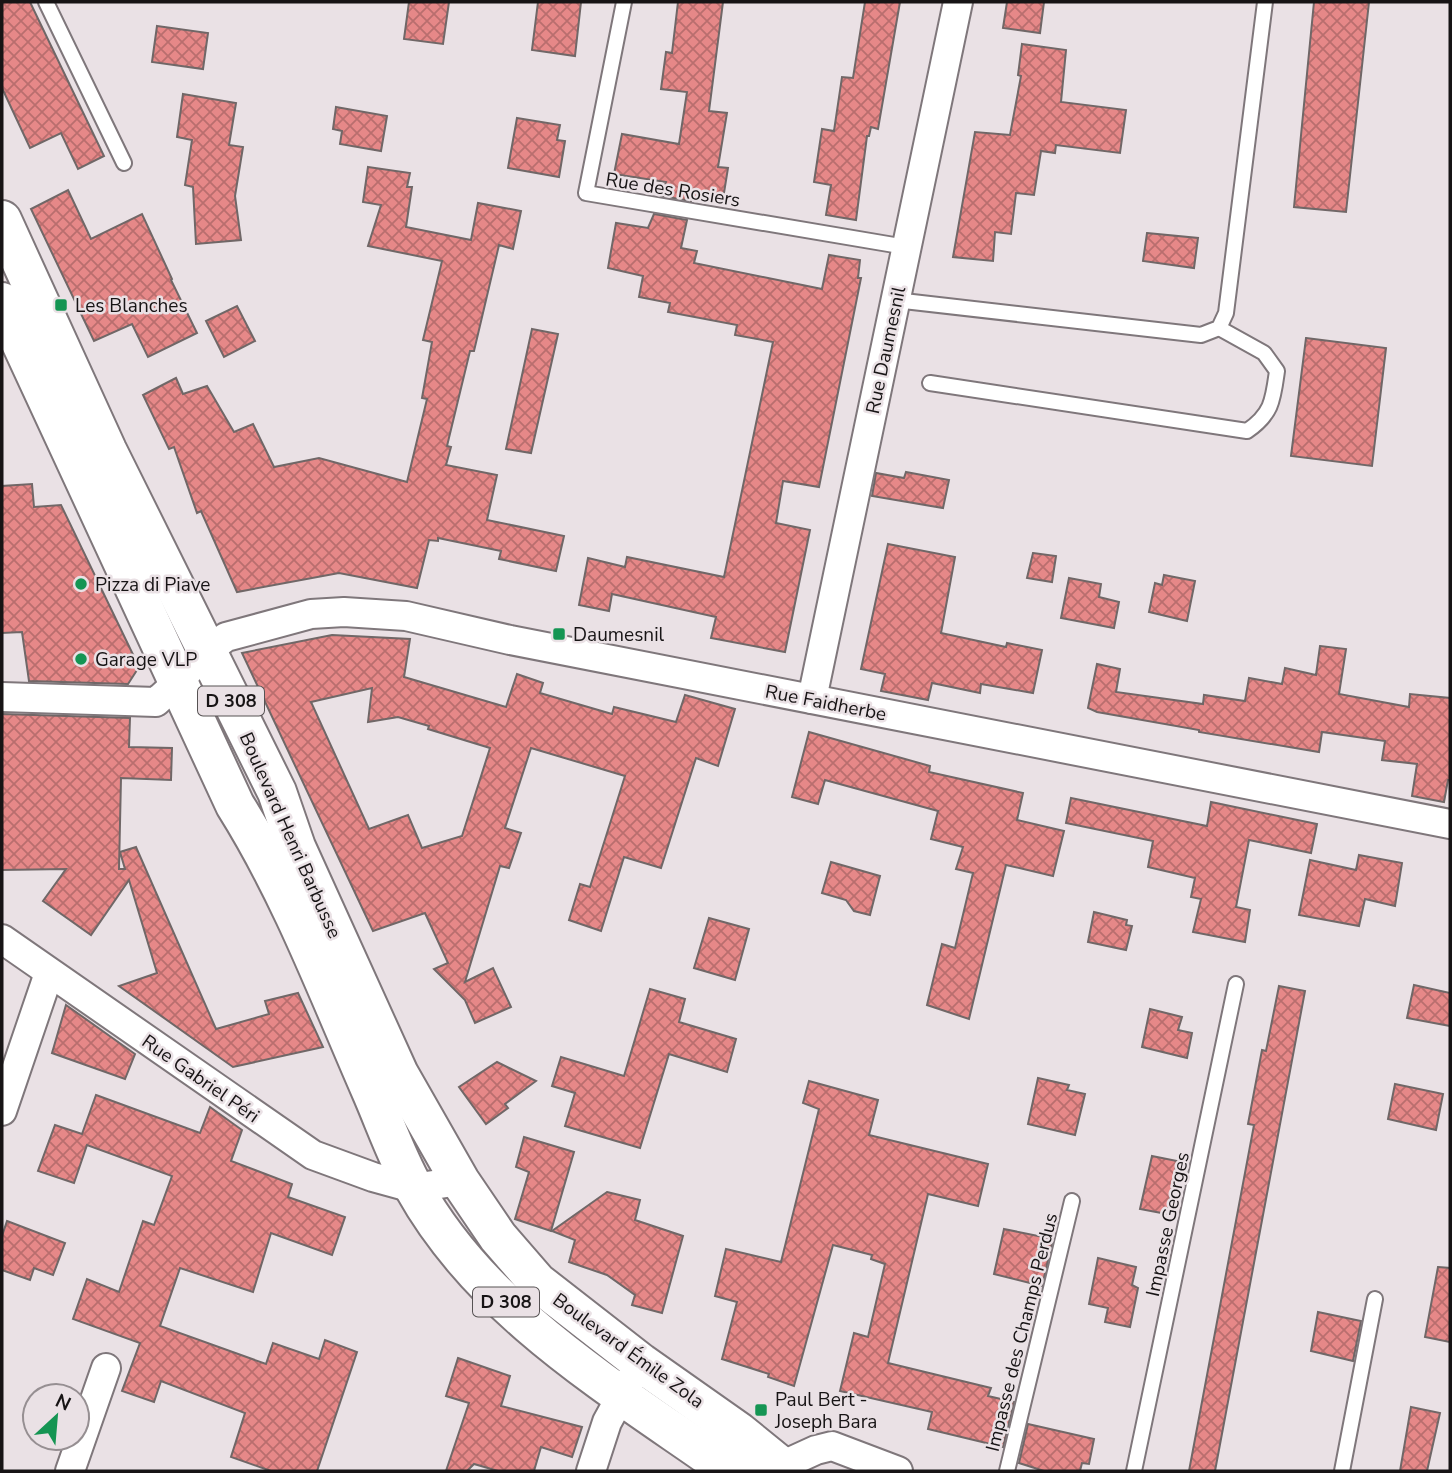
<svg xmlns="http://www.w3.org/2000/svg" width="1452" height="1473" viewBox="0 0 1452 1473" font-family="'Nunito Sans',sans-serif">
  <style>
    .building { fill: url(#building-cross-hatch); stroke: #706767; stroke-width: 2; fill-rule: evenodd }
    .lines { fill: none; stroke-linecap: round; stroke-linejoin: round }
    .lane-casing { stroke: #7f777b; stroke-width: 18 }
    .street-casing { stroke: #7f777b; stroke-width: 32 }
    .primary-casing { stroke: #7f777b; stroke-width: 42 }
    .lane { stroke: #fff; stroke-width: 14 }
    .street { stroke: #fff; stroke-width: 28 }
    .primary { stroke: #fff; stroke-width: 38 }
    .poi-dot { fill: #159553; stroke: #eae1e5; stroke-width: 2.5 }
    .labels { text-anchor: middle; stroke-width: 5; stroke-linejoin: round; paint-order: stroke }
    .shield { fill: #eae1e5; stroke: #565253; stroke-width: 2 }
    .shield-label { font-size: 18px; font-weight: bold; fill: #171415 }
    .street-label { font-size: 19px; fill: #171415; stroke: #eae1e5 }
    .poi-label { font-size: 19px; fill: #171415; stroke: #eae1e5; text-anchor: start }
  </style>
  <defs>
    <pattern id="building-cross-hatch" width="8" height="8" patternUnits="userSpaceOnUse" patternTransform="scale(1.75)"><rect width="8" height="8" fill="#e68888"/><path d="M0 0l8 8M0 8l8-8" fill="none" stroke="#b96e6e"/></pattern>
  </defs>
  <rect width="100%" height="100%" fill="#eae1e5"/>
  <g class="building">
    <polygon points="2,2 30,2 104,156 78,169 61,133 30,148 2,88"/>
    <polygon points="409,2 449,2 443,44 404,39"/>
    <polygon points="538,2 581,2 575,56 532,50"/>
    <polygon points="678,2 723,2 709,111 727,113 718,167 728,168 723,199 703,196 703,200 691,198 691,201 661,196 666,182 614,174 622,134 679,144 687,92 661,89 666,52 672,53"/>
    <polygon points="865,2 900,2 878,129 871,127 869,136 867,136 856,220 826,215 831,185 814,182 822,129 834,131 842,77 853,78"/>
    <polygon points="1007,2 1044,2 1040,33 1003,28"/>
    <polygon points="1314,2 1369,2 1346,212 1294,207"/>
    <polygon points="157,26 208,33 203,69 152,62"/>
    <polygon points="1022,44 1066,50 1061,102 1126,110 1120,153 1056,145 1055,153 1041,151 1034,195 1016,193 1011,234 995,232 993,261 953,257 975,132 1010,135 1021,76 1018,75"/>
    <polygon points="183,94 236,103 229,145 243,147 235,196 241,240 196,244 193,187 185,185 192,140 177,137"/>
    <polygon points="336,107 387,116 381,151 340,144 342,131 333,129"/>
    <polygon points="517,118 560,125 557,140 565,141 559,177 508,168"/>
    <polygon points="368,167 410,173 407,187 412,187 406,227 471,240 478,203 521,211 513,249 499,245 474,351 470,351 447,446 451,447 446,465 497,475 487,520 564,536 556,571 499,559 501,551 438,538 438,541 429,540 417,588 339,573 237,592 201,511 197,513 174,447 169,449 143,395 176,378 183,394 207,386 234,432 253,424 274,467 319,458 407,482 427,399 422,398 432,342 423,340 442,261 368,246 381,205 363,202"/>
    <polygon points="68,190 91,239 142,214 172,279 171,280 197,333 148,357 132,324 94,341 31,209"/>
    <polygon points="654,214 687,220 681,248 697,251 694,263 822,289 829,255 860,260 858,278 861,278 819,487 783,481 776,523 810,530 785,652 711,638 716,617 612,594 609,611 579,605 588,558 625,567 627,557 724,577 773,342 735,335 737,325 668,312 670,303 639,297 643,276 608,268 616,223 648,228"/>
    <polygon points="1147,233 1198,238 1194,268 1143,261"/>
    <polygon points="237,306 255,341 224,357 206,321"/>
    <polygon points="532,329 558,334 531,453 506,449"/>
    <polygon points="1306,338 1386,348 1372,466 1291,456"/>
    <polygon points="906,472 949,480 943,508 872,496 876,473 904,478"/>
    <polygon points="32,484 34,507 61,505 139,667 128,684 29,681 22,632 2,633 2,486"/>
    <polygon points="888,544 955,557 941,633 1006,647 1007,643 1042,650 1033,693 981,684 980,693 932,683 928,700 881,691 885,674 861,669"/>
    <polygon points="1033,553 1056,556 1052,582 1027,578"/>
    <polygon points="1164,575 1195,581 1187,621 1149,612 1155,583 1162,585"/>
    <polygon points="1069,578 1101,584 1099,597 1119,602 1114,628 1061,618"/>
    <path d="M332 635 410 639 404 677 506 707 517 674 543 683 540 693 612 714 614 707 676 722 685 695 735 709 718 766 696 758 661 868 624 857 601 931 569 920 580 884 590 887 625 776 531 748 505 828 521 833 509 868 500 866 465 982 493 968 511 1007 475 1023 465 1000 434 969 448 963 425 913 373 931 242 653ZM372 688 368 722 398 717 429 726 428 729 490 748 462 836 422 848 408 815 369 829 311 702Z"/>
    <polygon points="1320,646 1346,649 1339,694 1409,707 1410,694 1450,698 1450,780 1448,780 1444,802 1412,796 1417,764 1382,760 1385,741 1322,732 1319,752 1199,732 1199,730 1097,712 1088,708 1097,664 1120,669 1116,692 1203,704 1204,695 1245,701 1249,678 1282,684 1285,668 1316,675"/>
    <polygon points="2,714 130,718 129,747 172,748 171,780 121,778 119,869 125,869 120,852 136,847 216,1029 269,1014 265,1001 298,993 323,1047 233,1067 119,986 157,973 129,880 91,935 43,901 66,869 2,870"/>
    <polygon points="809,732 930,766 929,772 1023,793 1017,820 1064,831 1053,876 1006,865 969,1019 927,1005 942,944 955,948 973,873 956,869 963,847 931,839 938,811 825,780 818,804 792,797"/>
    <polygon points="1071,798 1207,826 1211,802 1317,824 1311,853 1249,840 1236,907 1250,910 1245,942 1193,932 1201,899 1191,897 1195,878 1148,867 1153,841 1066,823"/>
    <polygon points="1359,855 1402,863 1395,906 1365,899 1359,926 1299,915 1310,860 1356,870"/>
    <polygon points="831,862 880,876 870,915 854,911 846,900 822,893"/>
    <polygon points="1094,912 1127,920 1126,925 1132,926 1126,950 1088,942"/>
    <polygon points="709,918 749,929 735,980 694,968"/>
    <polygon points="1414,985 1450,993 1450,1026 1407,1018"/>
    <polygon points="1279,986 1305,991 1215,1471 1189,1471 1254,1125 1248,1124 1262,1050 1266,1051"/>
    <polygon points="650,989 685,999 679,1022 736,1039 727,1072 669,1054 640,1148 565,1126 575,1093 552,1086 561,1057 624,1076"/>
    <polygon points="66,1005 135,1054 125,1079 52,1053"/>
    <polygon points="1150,1009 1182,1017 1178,1030 1192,1033 1187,1058 1142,1047"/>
    <polygon points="497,1062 536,1081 505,1104 508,1108 486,1124 459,1087"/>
    <polygon points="1038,1078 1069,1085 1067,1090 1085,1094 1075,1135 1028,1124"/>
    <polygon points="809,1081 878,1100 869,1135 988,1164 978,1206 928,1194 888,1363 991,1388 988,1396 1014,1402 1003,1447 928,1429 932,1412 840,1391 854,1333 868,1337 885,1264 871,1259 872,1255 833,1245 794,1386 768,1377 769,1374 722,1359 737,1302 715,1296 726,1249 781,1262 819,1109 803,1103"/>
    <polygon points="1395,1084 1443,1094 1436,1130 1388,1119"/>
    <polygon points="96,1095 200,1133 210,1107 242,1130 231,1161 292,1184 288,1197 345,1217 332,1255 271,1233 253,1292 180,1268 160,1326 266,1364 273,1343 319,1359 325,1340 357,1352 317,1471 271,1471 231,1457 245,1413 161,1381 154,1402 122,1391 140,1343 73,1319 87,1279 119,1292 143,1221 154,1225 172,1176 87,1145 74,1183 38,1171 55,1125 82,1134"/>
    <polygon points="524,1137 574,1152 551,1231 515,1219 529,1172 516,1167"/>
    <polygon points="1152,1156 1177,1161 1167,1214 1140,1209"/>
    <polygon points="607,1192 640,1200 635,1220 683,1236 662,1313 632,1305 635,1295 607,1275 569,1262 575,1240 552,1231"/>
    <polygon points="7,1221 65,1243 53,1275 34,1268 30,1280 2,1270 2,1236"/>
    <polygon points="1004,1229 1053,1239 1042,1286 994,1274"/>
    <polygon points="1098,1258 1136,1267 1132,1285 1138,1288 1130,1327 1105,1322 1108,1308 1089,1304"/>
    <polygon points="1438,1267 1450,1268 1450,1342 1425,1337"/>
    <polygon points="1318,1312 1361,1321 1353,1361 1311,1351"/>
    <polygon points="458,1358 510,1376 501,1406 582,1427 572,1457 541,1447 534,1471 498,1471 474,1464 467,1471 446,1471 469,1403 446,1396"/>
    <polygon points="1411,1407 1440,1413 1427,1471 1400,1471"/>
    <polygon points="1028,1424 1094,1439 1089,1464 1082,1463 1080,1471 1044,1471 1019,1463"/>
  </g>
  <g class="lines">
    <g class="lane-casing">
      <g id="lane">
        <polyline points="46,2 124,163"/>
        <polyline points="624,2 586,193 906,247"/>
        <polyline points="895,300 1201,335 1219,328 1226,313 1265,2"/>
        <path d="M930 383 1247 431C1272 414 1273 400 1277 371L1264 353 1219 328"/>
        <polyline points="1007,1471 1072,1201"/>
        <polyline points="1134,1471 1236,984"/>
        <polyline points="1342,1471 1375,1299"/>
      </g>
    </g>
    <g class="street-casing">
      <g id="street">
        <polyline points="2,697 156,702 178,682 206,652 226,637 311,614 344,612 406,616 510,640 1450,824"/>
        <polyline points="812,699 958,2"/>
        <polyline points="2,939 313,1155 373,1177 413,1188 460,1181"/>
        <polyline points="2,1111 49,973"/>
        <polyline points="723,1466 781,1466 816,1450 832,1446 898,1471"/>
        <polyline points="70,1471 106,1368"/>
        <polyline points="591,1471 607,1422 630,1380"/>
      </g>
    </g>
    <g class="primary-casing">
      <g id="primary">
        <polyline points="2,220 107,450 277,792 296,847 399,1074 460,1181 498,1237 537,1282 641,1363 739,1432 787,1471"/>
        <path d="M2 302 235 805C291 894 329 995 371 1091 385 1123 397 1158 414 1188 484 1314 616 1390 730 1471"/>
      </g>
    </g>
    <use href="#lane" class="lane"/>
    <use href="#street" class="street"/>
    <use href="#primary" class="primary"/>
  </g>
  <g class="poi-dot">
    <rect x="54" y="298" width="14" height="14" rx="3.5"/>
    <circle cx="81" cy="584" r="7"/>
    <rect x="552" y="627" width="14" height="14" rx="3.5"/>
    <circle cx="81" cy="659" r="7"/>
    <rect x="754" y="1403" width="14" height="14" rx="3.5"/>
  </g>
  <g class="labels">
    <g class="shield">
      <rect x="198" y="686.5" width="66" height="29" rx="5"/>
      <rect x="473" y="1287.5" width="66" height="29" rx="5"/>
    </g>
    <g class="shield-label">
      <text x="231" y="707">D 308</text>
      <text x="506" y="1308">D 308</text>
    </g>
    <g class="street-label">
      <text transform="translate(673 189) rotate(9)" y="7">Rue des Rosiers</text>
      <text transform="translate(885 350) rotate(-78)" y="7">Rue Daumesnil</text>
      <text transform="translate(826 702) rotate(11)" y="7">Rue Faidherbe</text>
      <text transform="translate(291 835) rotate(66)" y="7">Boulevard Henri Barbusse</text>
      <text transform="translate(201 1078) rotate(35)" y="7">Rue Gabriel Péri</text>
      <text transform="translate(1167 1224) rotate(-78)" y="7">Impasse Georges</text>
      <text transform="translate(1021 1332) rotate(-76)" y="7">Impasse des Champs Perdus</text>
      <text transform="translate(629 1350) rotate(36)" y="7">Boulevard Émile Zola</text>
    </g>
    <g class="poi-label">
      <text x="75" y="312">Les Blanches</text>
      <text x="95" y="591">Pizza di Piave</text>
      <text x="573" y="641">Daumesnil</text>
      <text x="95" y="666">Garage VLP</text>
      <text x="775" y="1406">Paul Bert -<tspan x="775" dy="22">Joseph Bara</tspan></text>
    </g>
  </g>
  <rect width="1452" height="1473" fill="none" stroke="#171415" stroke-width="7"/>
  <g transform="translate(56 1417) rotate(26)"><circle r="33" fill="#eae1e5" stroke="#968f92" stroke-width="2"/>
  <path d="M0-5L12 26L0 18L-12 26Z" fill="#159553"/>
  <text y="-10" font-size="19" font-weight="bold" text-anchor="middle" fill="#171415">N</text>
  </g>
</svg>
